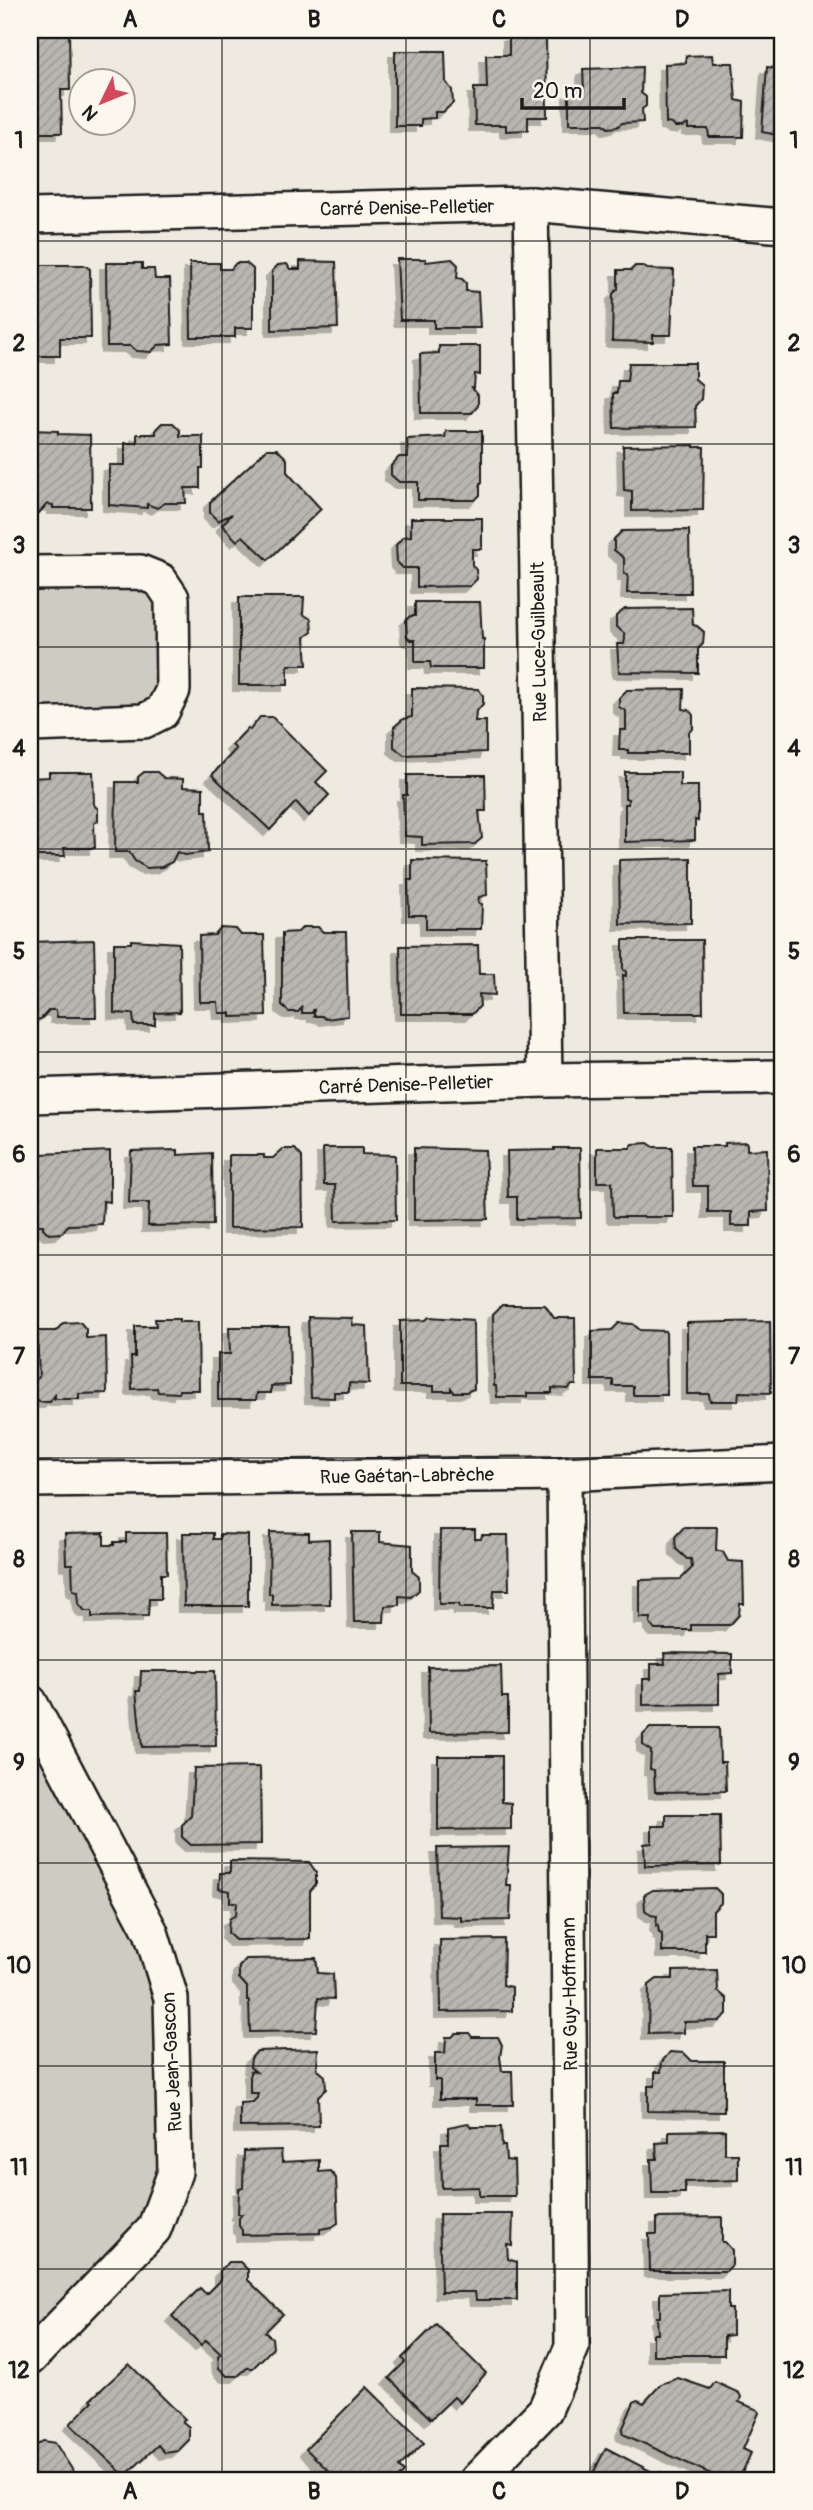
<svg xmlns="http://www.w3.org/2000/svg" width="813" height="2510" viewBox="0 0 813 2510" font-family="Pangolin,sans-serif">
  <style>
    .green { fill: #ceccc2; stroke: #75746f; stroke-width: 2 }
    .building { fill: url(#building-hatch); stroke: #1c1c1c; stroke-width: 2; filter: url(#shadow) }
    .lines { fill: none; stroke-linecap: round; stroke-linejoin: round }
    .minor-casing { stroke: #1c1c1c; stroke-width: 38 }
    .minor { stroke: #fbf7ec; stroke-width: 33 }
    .grid { fill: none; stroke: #1c1c1c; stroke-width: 2; stroke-opacity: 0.55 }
    .labels { text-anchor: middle; stroke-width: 5; stroke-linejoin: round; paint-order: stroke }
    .street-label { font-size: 19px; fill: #1c1c1c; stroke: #fbf7ec }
    .neatline { fill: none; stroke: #1c1c1c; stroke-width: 2.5 }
    .grid-label { font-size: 23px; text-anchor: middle; font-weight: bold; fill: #1c1c1c }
  </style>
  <defs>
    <pattern id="building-hatch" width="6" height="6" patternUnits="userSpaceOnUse" patternTransform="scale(1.75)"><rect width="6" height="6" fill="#b9b6af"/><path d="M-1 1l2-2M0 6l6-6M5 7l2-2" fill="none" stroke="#9e9c96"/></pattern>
    <filter id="shadow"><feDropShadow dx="-6" dy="6" stdDeviation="0" flood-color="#0004"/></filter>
  </defs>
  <rect width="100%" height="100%" fill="#eeeadf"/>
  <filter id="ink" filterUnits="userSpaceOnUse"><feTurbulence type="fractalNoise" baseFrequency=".0143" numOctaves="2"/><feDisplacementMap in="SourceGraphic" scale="14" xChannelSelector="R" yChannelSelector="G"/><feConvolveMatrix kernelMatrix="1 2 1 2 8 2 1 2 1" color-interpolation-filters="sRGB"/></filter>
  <g filter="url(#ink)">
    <g class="green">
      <polygon points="30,584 139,586 161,607 160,678 149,701 114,711 30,710"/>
      <polygon points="30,1702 171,1998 154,2229 30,2358"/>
    </g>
    <g class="building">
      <polygon points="30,30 69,30 70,90 61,90 62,133 30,133"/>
      <polygon points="509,35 546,35 547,117 528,117 528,130 506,131 506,125 475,125 474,88 487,88 486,55 509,55"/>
      <polygon points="395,51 445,51 446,82 452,90 453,103 443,112 435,112 435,118 421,119 421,126 395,126"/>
      <polygon points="712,55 713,63 733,63 736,100 744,102 743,137 709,137 708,129 688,129 688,124 683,127 675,127 672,124 666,123 665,64 686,63 686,56"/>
      <polygon points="642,67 641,93 646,97 646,106 642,109 643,122 622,123 617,127 608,128 604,124 569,124 569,92 584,91 583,69"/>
      <polygon points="767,67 783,69 783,136 762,132"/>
      <polygon points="397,259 426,259 426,262 452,259 458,265 457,278 462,279 466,283 466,291 478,292 480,328 434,328 434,320 400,320"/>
      <polygon points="300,261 336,262 338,328 272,330 272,271 278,265 287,264 290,269 300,269"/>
      <polygon points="106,263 142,263 142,269 154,269 155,279 170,279 172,344 158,345 151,352 137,351 130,346 107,346"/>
      <polygon points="190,263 220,263 220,269 231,269 236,263 246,263 253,269 253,328 235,328 235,337 191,337"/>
      <polygon points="30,265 84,265 90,269 91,338 60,338 60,356 31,356"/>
      <polygon points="635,266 644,266 647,269 674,270 671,335 653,335 653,342 612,341 613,294 618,289 618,270 631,270"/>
      <polygon points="439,346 480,346 480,375 475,374 474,388 472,388 478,395 478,406 472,413 421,413 420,354 439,353"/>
      <polygon points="629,363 695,363 695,379 702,385 701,399 695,406 696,427 614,428 613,393 617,393 618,381 627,381"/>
      <polygon points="162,423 173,423 180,430 180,436 203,436 203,468 200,468 200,488 185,488 186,503 165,503 157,508 147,504 147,508 109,505 109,465 125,465 125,443 137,443 137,434 156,434 156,429"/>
      <polygon points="30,430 58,431 58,434 90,435 91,508 53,508 53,505 47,504 39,513 30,513"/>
      <polygon points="446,431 482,431 482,483 480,483 480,495 475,500 418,500 418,482 399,482 391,475 391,466 399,457 408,457 407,439 445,437"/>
      <polygon points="694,445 694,447 704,447 703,510 632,511 632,491 624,490 623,446"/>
      <polygon points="267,449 277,449 287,459 287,472 321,509 268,560 243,536 237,541 222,525 232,514 218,521 210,513 210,502"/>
      <polygon points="411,518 482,518 482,549 472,549 472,565 476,570 477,579 470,586 417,587 417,568 403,568 397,562 396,545 403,537 411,536"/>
      <polygon points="689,530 690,593 627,593 628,574 624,574 624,558 614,550 614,539 622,531"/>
      <polygon points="239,597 304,597 303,614 311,619 312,632 305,637 307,665 288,665 288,685 239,685"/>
      <polygon points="415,602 480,602 482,639 484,639 484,668 431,668 430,662 415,662 415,640 410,640 407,637 406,620 410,616 415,616"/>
      <polygon points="692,608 693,625 697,626 704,632 703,644 698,649 698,673 619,672 617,644 624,644 625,639 624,633 616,627 616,616 625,609"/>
      <polygon points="412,688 478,689 483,695 483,704 476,712 475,721 486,721 486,752 404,755 394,747 394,727 403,719 412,717"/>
      <polygon points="684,689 683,709 689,710 693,715 693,729 689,732 689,753 628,753 628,750 619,750 620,730 626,730 626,711 619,707 619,698 627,690"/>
      <polygon points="260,717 272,717 327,771 316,782 329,795 309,816 296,802 270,830 212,775 236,749 232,745 248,728 250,730"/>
      <polygon points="49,772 93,772 94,805 98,809 98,821 94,823 95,848 64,848 65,856 30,856 30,778 49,777"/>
      <polygon points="144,772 157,772 164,778 183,779 183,787 203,788 203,811 207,811 208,852 185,855 177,852 172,862 162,867 147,868 135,861 129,852 115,852 116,782 138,782 138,777"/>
      <polygon points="625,772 680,772 680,786 698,786 698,821 695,820 695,840 625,842 625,804 628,804 628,799 625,798"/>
      <polygon points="407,775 485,775 486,811 479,811 482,838 475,844 422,845 422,837 405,836 403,795 407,795"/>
      <polygon points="691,858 691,923 620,924 619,860"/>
      <polygon points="412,860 486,861 487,895 479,897 478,903 482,904 481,929 426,929 426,915 409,915 408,880 412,880"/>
      <polygon points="303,927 318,927 323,932 346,932 348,1016 326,1019 322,1016 314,1016 314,1009 312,1013 302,1013 302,1008 298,1012 289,1012 282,1006 282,933 298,932"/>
      <polygon points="221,928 236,929 241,935 264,935 266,1016 231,1017 231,1013 219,1013 218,1002 200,1002 199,936 215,935"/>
      <polygon points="94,940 96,1017 57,1017 56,1010 49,1010 41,1019 30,1021 30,942"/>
      <polygon points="131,940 179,943 180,1012 155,1013 155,1025 134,1025 133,1014 114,1013 114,943 131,943"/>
      <polygon points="623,940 702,940 703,1013 624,1013 623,975 626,976 626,971 623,970"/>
      <polygon points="478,945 479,974 494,974 495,995 479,994 480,1006 472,1014 401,1014 400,946"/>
      <polygon points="747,1142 747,1150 767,1149 768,1211 751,1212 751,1226 731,1226 731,1212 708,1212 708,1186 693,1186 692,1146 725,1146 725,1143"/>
      <polygon points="648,1143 654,1147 672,1147 673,1217 615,1217 613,1215 612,1182 597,1182 597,1148 630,1148 633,1144"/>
      <polygon points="323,1148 362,1148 362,1154 395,1155 396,1220 336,1221 335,1185 324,1185"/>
      <polygon points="414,1148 485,1150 488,1219 414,1220"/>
      <polygon points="554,1148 580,1148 581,1218 517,1219 517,1197 508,1197 507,1151 554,1150"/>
      <polygon points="283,1149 295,1149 302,1157 303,1227 229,1228 229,1155 264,1155 264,1158 273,1158"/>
      <polygon points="178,1150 178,1155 212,1153 213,1225 148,1226 149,1203 129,1203 131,1151"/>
      <polygon points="110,1151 110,1202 103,1201 102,1224 68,1225 62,1233 49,1234 43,1228 43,1225 30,1225 30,1159 41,1159 41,1154"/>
      <polygon points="502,1305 545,1305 554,1318 575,1318 576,1385 572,1385 568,1389 552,1388 552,1393 527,1393 527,1397 497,1397 496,1386 494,1386 493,1314"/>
      <polygon points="308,1317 352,1318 353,1325 367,1326 369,1384 349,1383 349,1392 334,1392 334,1398 311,1397"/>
      <polygon points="429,1317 473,1320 474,1389 466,1392 454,1392 451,1388 451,1391 434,1391 434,1386 400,1386 400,1321 426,1320"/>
      <polygon points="155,1319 179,1319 179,1322 198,1322 199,1390 179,1390 179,1393 158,1392 157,1388 132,1389 131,1357 135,1357 135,1326 156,1326"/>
      <polygon points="770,1321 771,1393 739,1392 738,1401 710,1401 709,1394 687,1394 687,1323"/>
      <polygon points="80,1322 86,1329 86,1338 106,1337 107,1393 79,1394 79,1399 55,1399 55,1395 50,1402 39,1402 32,1395 32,1384 39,1376 37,1331 56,1331 63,1323"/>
      <polygon points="619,1323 633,1324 640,1330 666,1331 667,1395 633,1395 633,1386 613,1386 613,1380 592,1380 592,1331 612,1330"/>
      <polygon points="229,1327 289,1327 290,1385 271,1386 271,1393 257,1393 256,1400 218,1400 218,1354 230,1354"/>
      <polygon points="684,1527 717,1527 716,1550 723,1552 728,1561 743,1562 744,1604 740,1604 739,1615 730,1625 691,1625 691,1630 655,1630 650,1624 651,1618 640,1618 640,1580 681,1579 692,1568 691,1559 687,1559 676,1549 675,1537"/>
      <polygon points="440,1530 475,1530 475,1539 481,1539 482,1535 508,1535 509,1590 494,1590 493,1608 460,1608 459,1604 439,1604"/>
      <polygon points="270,1532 309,1533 309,1540 329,1539 330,1604 272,1605 272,1594 269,1594"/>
      <polygon points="352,1532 380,1532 380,1542 412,1545 412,1571 419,1577 419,1590 411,1597 399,1596 399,1605 385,1606 384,1622 354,1622"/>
      <polygon points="104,1533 104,1545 114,1545 114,1542 126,1542 126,1533 166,1533 167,1574 161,1574 161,1599 149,1599 148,1616 92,1617 92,1611 85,1611 79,1604 78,1591 73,1590 72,1564 66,1564 65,1534"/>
      <polygon points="183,1533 213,1533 213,1539 220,1539 220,1534 248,1535 248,1606 184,1606"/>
      <polygon points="664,1653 732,1654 732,1673 719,1674 719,1704 643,1705 643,1679 651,1679 651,1664 665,1664"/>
      <polygon points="501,1666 502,1697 508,1697 508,1732 429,1733 428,1667"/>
      <polygon points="141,1671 215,1671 216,1746 142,1747 136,1691 140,1691"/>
      <polygon points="650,1728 719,1728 720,1762 725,1762 726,1791 655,1792 654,1770 650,1769 651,1751 643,1745 643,1735"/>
      <polygon points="438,1756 502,1756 502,1802 511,1803 511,1829 438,1830"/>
      <polygon points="260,1767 261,1844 191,1845 182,1837 182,1825 191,1816 194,1768"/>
      <polygon points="666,1815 720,1815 721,1865 645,1866 644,1844 652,1843 652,1826 666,1826"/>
      <polygon points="509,1847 506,1885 511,1885 510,1920 461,1921 461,1917 439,1916 437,1848"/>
      <polygon points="230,1861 309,1862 316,1872 316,1884 310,1891 310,1939 235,1940 228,1933 229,1919 236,1915 237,1902 230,1902 230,1891 219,1889 220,1873 230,1873"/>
      <polygon points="715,1888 721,1894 721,1903 713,1911 713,1933 705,1933 705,1952 662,1952 662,1934 659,1933 658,1926 656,1926 657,1916 651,1915 645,1910 644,1895 653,1890"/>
      <polygon points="504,1939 503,1985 512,1987 512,2011 441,2012 440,1940"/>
      <polygon points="316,1958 318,1973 333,1974 334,1999 318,1998 316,2031 250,2032 249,2001 247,2001 247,1987 239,1978 239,1967 246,1959"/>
      <polygon points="717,1970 718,1991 727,1999 727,2014 719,2021 684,2022 684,2033 648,2034 649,1985 657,1979 673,1979 673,1971"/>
      <polygon points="456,2033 469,2033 472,2037 498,2037 502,2045 500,2057 502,2071 512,2071 513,2105 476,2105 476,2099 440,2099 440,2080 435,2080 435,2053 445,2053 446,2037 452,2037"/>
      <polygon points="318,2049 317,2069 325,2076 326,2089 318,2096 319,2126 240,2127 240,2103 253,2102 257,2098 258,2093 250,2093 250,2071 256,2072 250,2067 251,2058 257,2051"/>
      <polygon points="670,2052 684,2053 692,2061 724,2061 724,2112 648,2111 648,2086 655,2086 655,2072 661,2072 662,2062"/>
      <polygon points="468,2123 471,2127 501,2127 502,2146 505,2146 506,2160 514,2161 515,2196 479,2196 479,2187 442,2188 441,2143 448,2143 448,2127"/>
      <polygon points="725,2130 725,2154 738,2154 738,2180 685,2182 685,2193 652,2193 651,2159 657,2159 656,2143 669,2142 669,2131"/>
      <polygon points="281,2150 282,2162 319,2160 319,2172 330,2171 336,2178 338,2223 332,2227 320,2229 320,2233 242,2235 242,2230 239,2226 239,2218 242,2214 238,2214 239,2189 243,2188 244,2151"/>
      <polygon points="439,2214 513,2214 512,2245 507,2244 508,2259 517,2262 517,2300 476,2300 475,2292 441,2292"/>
      <polygon points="722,2217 722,2242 725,2242 732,2250 732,2265 726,2271 650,2271 649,2234 657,2234 657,2218"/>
      <polygon points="229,2262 240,2262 248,2270 248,2280 283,2314 265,2332 272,2338 273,2348 253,2368 247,2368 238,2376 227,2376 219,2368 218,2357 221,2354 206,2340 201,2345 172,2316 200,2288 206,2294 220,2280 220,2271"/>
      <polygon points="728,2291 728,2309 732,2309 732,2335 724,2336 724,2355 653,2355 653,2334 658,2334 657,2317 660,2317 660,2293"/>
      <polygon points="436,2324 486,2373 460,2403 454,2397 431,2419 389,2378 405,2362 402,2358"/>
      <polygon points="129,2364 185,2419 182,2421 189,2427 189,2440 178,2451 165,2453 158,2445 125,2476 70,2424 93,2401 91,2399"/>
      <polygon points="678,2378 710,2389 715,2382 739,2393 741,2397 739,2402 758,2410 759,2413 743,2449 751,2453 742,2473 745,2474 742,2480 724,2480 623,2434 622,2430 634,2402 638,2400 644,2403 661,2384"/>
      <polygon points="367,2387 424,2443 399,2467 404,2472 397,2480 338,2480 306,2449"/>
      <polygon points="43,2441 55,2443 79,2480 30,2480 33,2448"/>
      <polygon points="606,2448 658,2475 660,2472 676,2480 596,2480 598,2478 593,2473"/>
    </g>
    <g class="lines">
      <g class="minor-casing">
        <g id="minor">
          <polyline points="531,204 545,1080"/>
          <polyline points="30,216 531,204 783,226"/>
          <polyline points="30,573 140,572 160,580 172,598 173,690 162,712 144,721 30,725"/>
          <polyline points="30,1096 545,1080 783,1077"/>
          <polyline points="30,1480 564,1474 783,1463"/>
          <polyline points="30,1702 151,1932 171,1998 175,2172 154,2229 30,2358"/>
          <polyline points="477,2480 545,2410 572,2347 564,1474"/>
        </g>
      </g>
      <use href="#minor" class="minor"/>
    </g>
  </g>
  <path class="grid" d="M222 30V2480M406 30V2480M590 30V2480M30 241H783M30 444H783M30 647H783M30 849H783M30 1052H783M30 1255H783M30 1458H783M30 1660H783M30 1863H783M30 2066H783M30 2269H783"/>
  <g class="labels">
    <g class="street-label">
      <text transform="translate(407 207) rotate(-1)" y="7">Carré Denise-Pelletier</text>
      <text transform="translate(538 642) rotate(-91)" y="7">Rue Luce-Guilbeault</text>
      <text transform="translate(406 1084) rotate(-2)" y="7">Carré Denise-Pelletier</text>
      <text transform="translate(407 1475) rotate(-1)" y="7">Rue Gaétan-Labrèche</text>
      <text transform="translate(569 1994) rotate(-91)" y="7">Rue Guy-Hoffmann</text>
      <text transform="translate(171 2062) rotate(-93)" y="7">Rue Jean-Gascon</text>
    </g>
  </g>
  <rect width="813" height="2510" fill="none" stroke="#fbf7ec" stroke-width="77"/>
  <g transform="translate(102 102) rotate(227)"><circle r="33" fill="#fbf7ec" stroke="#a29f99" stroke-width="2"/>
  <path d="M0-5L12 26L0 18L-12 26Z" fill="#d1495b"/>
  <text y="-10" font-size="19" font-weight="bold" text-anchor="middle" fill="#1c1c1c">N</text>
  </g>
  <path d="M522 98v10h102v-10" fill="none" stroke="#1c1c1c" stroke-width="3.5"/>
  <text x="533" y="98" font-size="21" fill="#1c1c1c" stroke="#fbf7ec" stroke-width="5" paint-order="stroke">20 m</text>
  <rect x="38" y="38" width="736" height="2434" class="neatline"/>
  <g class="grid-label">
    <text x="130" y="27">A</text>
    <text x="314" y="27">B</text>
    <text x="499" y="27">C</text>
    <text x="682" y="27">D</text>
    <text x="19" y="148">1</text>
    <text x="794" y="148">1</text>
    <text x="19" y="351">2</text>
    <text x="794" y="351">2</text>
    <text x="19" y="553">3</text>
    <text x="794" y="553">3</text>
    <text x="19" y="756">4</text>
    <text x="794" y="756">4</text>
    <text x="19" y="959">5</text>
    <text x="794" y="959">5</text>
    <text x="19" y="1162">6</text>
    <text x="794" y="1162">6</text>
    <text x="19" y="1364">7</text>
    <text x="794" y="1364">7</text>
    <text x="19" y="1567">8</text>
    <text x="794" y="1567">8</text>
    <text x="19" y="1770">9</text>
    <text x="794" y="1770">9</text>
    <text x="19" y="1973">10</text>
    <text x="794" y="1973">10</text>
    <text x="19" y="2175">11</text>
    <text x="794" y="2175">11</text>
    <text x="19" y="2378">12</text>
    <text x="794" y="2378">12</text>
    <text x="130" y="2499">A</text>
    <text x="314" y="2499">B</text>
    <text x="499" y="2499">C</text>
    <text x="682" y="2499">D</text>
  </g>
</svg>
